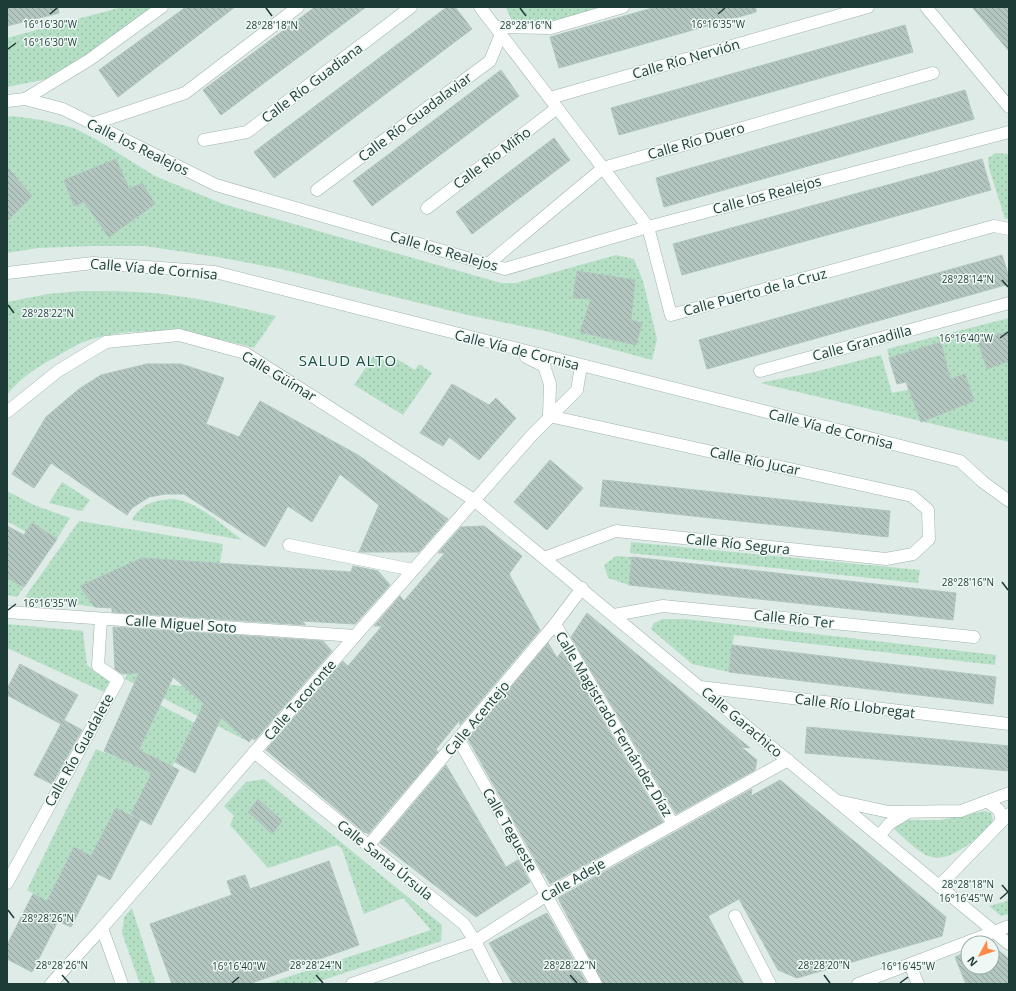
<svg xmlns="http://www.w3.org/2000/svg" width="1016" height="991" viewBox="0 0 1016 991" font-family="'Open Sans',sans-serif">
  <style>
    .park { fill: url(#park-dots) }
    .building { fill: url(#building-back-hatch); stroke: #b0c5bf }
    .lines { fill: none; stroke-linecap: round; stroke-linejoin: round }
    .minor-casing { stroke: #a1b3af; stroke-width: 13 }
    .minor { stroke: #fff; stroke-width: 12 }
    .ticks { fill: none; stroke: #1e3c37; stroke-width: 1.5 }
    .labels { text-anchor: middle; stroke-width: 3; stroke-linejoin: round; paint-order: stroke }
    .street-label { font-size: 14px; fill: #1e3c37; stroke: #eff8f4 }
    .neighbourhood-label { font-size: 15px; letter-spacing: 1px; fill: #195048; stroke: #eff8f4 }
    .ticks-label { font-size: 10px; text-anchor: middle; fill: #1e3c37; stroke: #eff8f4; stroke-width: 3; stroke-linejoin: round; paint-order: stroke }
  </style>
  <defs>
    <pattern id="park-dots" width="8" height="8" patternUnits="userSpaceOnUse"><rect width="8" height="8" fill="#b5dfc5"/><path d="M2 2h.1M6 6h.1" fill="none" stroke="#9bc0aa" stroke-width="1.8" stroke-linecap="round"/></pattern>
    <pattern id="building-back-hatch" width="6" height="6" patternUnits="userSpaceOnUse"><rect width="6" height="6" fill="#b3c6c0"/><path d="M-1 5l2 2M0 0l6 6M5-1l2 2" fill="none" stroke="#91a29d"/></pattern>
  </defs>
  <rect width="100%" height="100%" fill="#deebe7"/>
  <g class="park">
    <polygon points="122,7 160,7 62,76 7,87 7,38"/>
    <polygon points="510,7 608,7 550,24 511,19 506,8"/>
    <polygon points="12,116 42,120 74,128 97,140 155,176 223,204 501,283 516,283 616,255 634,259 643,281 657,339 652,360 545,331 468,315 281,269 217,257 145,246 93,246 38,248 7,253 7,117"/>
    <polygon points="996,153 1009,154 1009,218 1005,219 989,168 988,158"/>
    <path d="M80 291C115 291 149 291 184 297 215 301 245 309 276 316L254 348C200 333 135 322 81 343 72 347 63 353 54 358 37 367 18 380 7 395V302L48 294Z"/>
    <polygon points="1009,318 1009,442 760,383 810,373 881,355 892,393 921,387 919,417 929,419 974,401 965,374 939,382 948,370 941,342 889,358 887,349"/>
    <polygon points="374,355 390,364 395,358 415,370 419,364 432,373 403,415 354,385"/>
    <polygon points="62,482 90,500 82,511 49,503"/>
    <polygon points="7,491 34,505 70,518 57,539 32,524 26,532 7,521"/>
    <path d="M174 499C200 503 222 525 242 540L132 520C141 503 156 500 174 499Z"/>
    <polygon points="79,521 223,544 220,563 142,558 80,586 95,607 25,597"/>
    <polygon points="631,542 920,570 918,583 630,553"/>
    <polygon points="616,556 632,557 629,585 608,578 604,565"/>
    <polygon points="7,578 24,587 17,597 7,595"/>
    <polygon points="663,619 686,619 996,655 995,665 734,635 729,672 692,664 651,629 654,623"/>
    <polygon points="7,624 83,631 87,665 110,681 104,692 7,648"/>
    <polygon points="135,673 151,683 183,686 247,741 125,679 127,674"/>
    <polygon points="160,705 195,723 172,767 159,760 131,815 116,808 91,856 74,847 47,901 27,890 96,749 133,764"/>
    <polygon points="264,779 442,925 441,941 311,984 266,984 431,930 403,898 364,914 342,849 337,845 268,868 230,825 234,816 224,806 246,782"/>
    <path d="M985 811 991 813 993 819 992 825C975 839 947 868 924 854 913 847 904 838 895 830V825L902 820H940Z"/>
    <polygon points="1009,897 1009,914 1001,916 989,906 1007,901"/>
    <polygon points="132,908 156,984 140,984 122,933 124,917"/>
  </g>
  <g class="building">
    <polygon points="7,7 58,7 59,13 7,26"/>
    <polygon points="186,7 235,7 118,97 99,70"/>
    <polygon points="315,7 366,7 221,115 203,90"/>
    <polygon points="447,7 455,7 472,29 274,178 254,152"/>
    <polygon points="656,7 756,7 756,12 559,68 550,37"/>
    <polygon points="972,7 1009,7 1009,51"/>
    <polygon points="905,25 913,52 619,135 611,108"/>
    <polygon points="501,70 519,96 372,206 353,181"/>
    <polygon points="965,90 974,119 664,207 656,178"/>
    <polygon points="554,138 570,160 472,234 456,212"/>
    <polygon points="116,159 129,189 142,183 155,204 109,237 84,202 74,206 64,180"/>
    <polygon points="982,159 991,190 682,275 673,244"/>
    <polygon points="7,167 32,196 7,221"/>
    <polygon points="1002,255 1009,277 1009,284 707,369 699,340"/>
    <polygon points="577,271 635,280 631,320 642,323 636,345 580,332 591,299 573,298"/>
    <polygon points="1009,331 1009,361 987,369 978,341"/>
    <polygon points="941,342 950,379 965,374 974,401 921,422 906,382 897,384 889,358"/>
    <polygon points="147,364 181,364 224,378 206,424 239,437 260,401 358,455 448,519 419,552 359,552 379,505 340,474 312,522 288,506 265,547 184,494 165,494 149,497 132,508 127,515 51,463 34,488 12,474 46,417 79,389 101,375"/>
    <polygon points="452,384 489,405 496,398 516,418 479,460 449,437 443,446 420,433"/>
    <polygon points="550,460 583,488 547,530 514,502"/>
    <polygon points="603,480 890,511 888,537 600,506"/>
    <polygon points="32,523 57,539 24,587 7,578 7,526 24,535"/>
    <polygon points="484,526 522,556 509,574 540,630 460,725 459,721 436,749 438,752 368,834 366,832 365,833 266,750 343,661 348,666 382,626 374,626 400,596 404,601 445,553 438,553 461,527"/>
    <polygon points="632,557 956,593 953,620 629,585"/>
    <polygon points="142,558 351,572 353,566 378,571 390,585 355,624 302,621 306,625 112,612 112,608 95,607 80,586"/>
    <polygon points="587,613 750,748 741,747 757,760 755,770 676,814 571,637"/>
    <polygon points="113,627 323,641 332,651 255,740 252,738 249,742 221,718 195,773 175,762 204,704 173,677 139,750 179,770 151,825 131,814 152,773 104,751 139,673 122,674 115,669"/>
    <polygon points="548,643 557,658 562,651 663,822 550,884 544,873 543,874 468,739"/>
    <polygon points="732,645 996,677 993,704 729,672"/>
    <polygon points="20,664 78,695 64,720 82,730 52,784 34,775 61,724 7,695 7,689"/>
    <polygon points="807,727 1009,746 1009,771 805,753"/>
    <polygon points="446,765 506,867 518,860 530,882 476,917 380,843"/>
    <polygon points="780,780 946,917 942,936 797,978 778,970 739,899 708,916 744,984 603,984 558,898 752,789 751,796"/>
    <polygon points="258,799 282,821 272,834 248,812"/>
    <polygon points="116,808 140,820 110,880 98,874 71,927 58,921 32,972 7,959 7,945 33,894 47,901 74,847 91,856"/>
    <polygon points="329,861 359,945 249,984 172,984 150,924 232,895 227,881 245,875 250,889"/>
    <polygon points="547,913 587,984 513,984 489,943"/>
    <polygon points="992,945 1009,959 1009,984 966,984 955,957 968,951 968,967 992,967"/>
  </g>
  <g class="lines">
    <g class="minor-casing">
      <g id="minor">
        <polyline points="480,7 648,227 671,315 994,226 1009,229"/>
        <polyline points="926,7 1009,107"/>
        <polyline points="496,27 551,28 623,7"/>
        <polyline points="550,98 868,7"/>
        <polyline points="25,99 89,60 162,7"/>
        <polyline points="7,101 25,99 63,109 216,185 505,269 648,227 1009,132"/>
        <polyline points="92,124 185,93 298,7"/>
        <polyline points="204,140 247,132 411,7"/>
        <polyline points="317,190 490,61 501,34"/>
        <polyline points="427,208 557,108"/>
        <polyline points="488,264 603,168 933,73"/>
        <polyline points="7,273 93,263 215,272 960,461 983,482 1009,501"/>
        <polyline points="526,357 544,366 550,384 549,416"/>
        <polyline points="760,371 1009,303"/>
        <polyline points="7,412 58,371 106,342 179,335 245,353 474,500 1009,944"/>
        <polyline points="289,545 413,570"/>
        <polyline points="544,558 616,531 886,559 913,554 929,539 928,510 912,496 549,416"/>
        <polyline points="7,612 355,636"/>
        <polyline points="614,615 663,606 974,637"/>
        <polyline points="555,624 673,824"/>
        <polyline points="700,687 1009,724"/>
        <polyline points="459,740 596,984"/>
        <polyline points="254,752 464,924 475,941 497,984"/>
        <polyline points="838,801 889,812 961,811 1009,793"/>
        <polyline points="988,802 999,810 1002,820"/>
        <polyline points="880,835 889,824 907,813"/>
        <polyline points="368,846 555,624 582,588"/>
        <polyline points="7,883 118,680 98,666 101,619"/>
        <polyline points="939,886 1009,814"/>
        <polyline points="735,916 770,984"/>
        <polyline points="102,928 122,984"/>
        <polyline points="910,965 918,984"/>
        <polyline points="51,984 102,928 355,636 532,435 577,390 581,366"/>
        <polyline points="352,984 475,941 547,895 788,760"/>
        <polyline points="858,984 1009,926"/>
      </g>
    </g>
    <use href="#minor" class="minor"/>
  </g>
  <path class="ticks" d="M266 8 272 16M520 8 526 16M50 14 57 8M718 14 725 8M8 49 16 43M1002 280 1008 287M8 305 14 313M1000 338 1008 332M1002 582 1008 590M8 610 16 604M1002 885 1008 892M1000 899 1008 892M8 910 14 918M62 975 69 983M316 975 323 983M570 975 577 983M824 975 830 983M232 983 239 977M900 983 908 977"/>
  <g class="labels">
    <g class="street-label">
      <text transform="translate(686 59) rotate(-16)" y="5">Calle Río Nervión</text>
      <text transform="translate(312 83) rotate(-37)" y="5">Calle Río Guadiana</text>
      <text transform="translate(415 117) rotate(-37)" y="5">Calle Río Guadalaviar</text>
      <text transform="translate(696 141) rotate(-16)" y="5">Calle Río Duero</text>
      <text transform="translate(138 147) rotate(26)" y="5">Calle los Realejos</text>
      <text transform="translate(492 158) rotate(-37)" y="5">Calle Río Miño</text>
      <text transform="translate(767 195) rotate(-15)" y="5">Calle los Realejos</text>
      <text transform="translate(444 251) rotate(16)" y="5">Calle los Realejos</text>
      <text transform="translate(154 269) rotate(5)" y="5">Calle Vía de Cornisa</text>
      <text transform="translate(755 292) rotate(-15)" y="5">Calle Puerto de la Cruz</text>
      <text transform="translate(862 343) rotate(-15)" y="5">Calle Granadilla</text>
      <text transform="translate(517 350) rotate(14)" y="5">Calle Vía de Cornisa</text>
      <text transform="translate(279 376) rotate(31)" y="5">Calle Güímar</text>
      <text transform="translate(831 429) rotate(14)" y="5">Calle Vía de Cornisa</text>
      <text transform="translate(755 461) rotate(12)" y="5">Calle Río Jucar</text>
      <text transform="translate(738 544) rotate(6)" y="5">Calle Río Segura</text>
      <text transform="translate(794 619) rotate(6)" y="5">Calle Río Ter</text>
      <text transform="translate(181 624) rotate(4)" y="5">Calle Miguel Soto</text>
      <text transform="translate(300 700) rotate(-49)" y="5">Calle Tacoronte</text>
      <text transform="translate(855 706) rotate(7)" y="5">Calle Río Llobregat</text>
      <text transform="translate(477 718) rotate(-50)" y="5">Calle Acentejo</text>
      <text transform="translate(742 722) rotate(40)" y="5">Calle Garachico</text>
      <text transform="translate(614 724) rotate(59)" y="5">Calle Magistrado Fernández Díaz</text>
      <text transform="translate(79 750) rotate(-61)" y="5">Calle Río Guadalete</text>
      <text transform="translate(510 830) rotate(60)" y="5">Calle Tegueste</text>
      <text transform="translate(385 860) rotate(39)" y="5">Calle Santa Úrsula</text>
      <text transform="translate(573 880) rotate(-30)" y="5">Calle Adeje</text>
    </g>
    <g class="neighbourhood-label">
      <text x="348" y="366">SALUD ALTO</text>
    </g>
  </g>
  <g class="ticks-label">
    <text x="50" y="28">16°16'30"W</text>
    <text x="718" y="28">16°16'35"W</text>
    <text x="272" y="29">28°28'18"N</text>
    <text x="526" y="29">28°28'16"N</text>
    <text x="50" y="46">16°16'30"W</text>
    <text x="968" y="283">28°28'14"N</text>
    <text x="48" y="317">28°28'22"N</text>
    <text x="966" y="342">16°16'40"W</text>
    <text x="968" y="586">28°28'16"N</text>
    <text x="50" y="607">16°16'35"W</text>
    <text x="968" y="888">28°28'18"N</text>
    <text x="966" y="902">16°16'45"W</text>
    <text x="48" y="922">28°28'26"N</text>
    <text x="62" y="969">28°28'26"N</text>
    <text x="316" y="969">28°28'24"N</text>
    <text x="570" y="969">28°28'22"N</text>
    <text x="824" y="969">28°28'20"N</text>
    <text x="239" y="970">16°16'40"W</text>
    <text x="908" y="970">16°16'45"W</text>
  </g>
  <rect width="1016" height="991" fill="none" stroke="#1e3c37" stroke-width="16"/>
  <g transform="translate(980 955) rotate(230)"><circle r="19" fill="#eff8f4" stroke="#9bada8"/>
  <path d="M0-3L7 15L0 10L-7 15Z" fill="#fe8a49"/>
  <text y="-6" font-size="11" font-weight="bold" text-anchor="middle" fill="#1e3c37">N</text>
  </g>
</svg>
